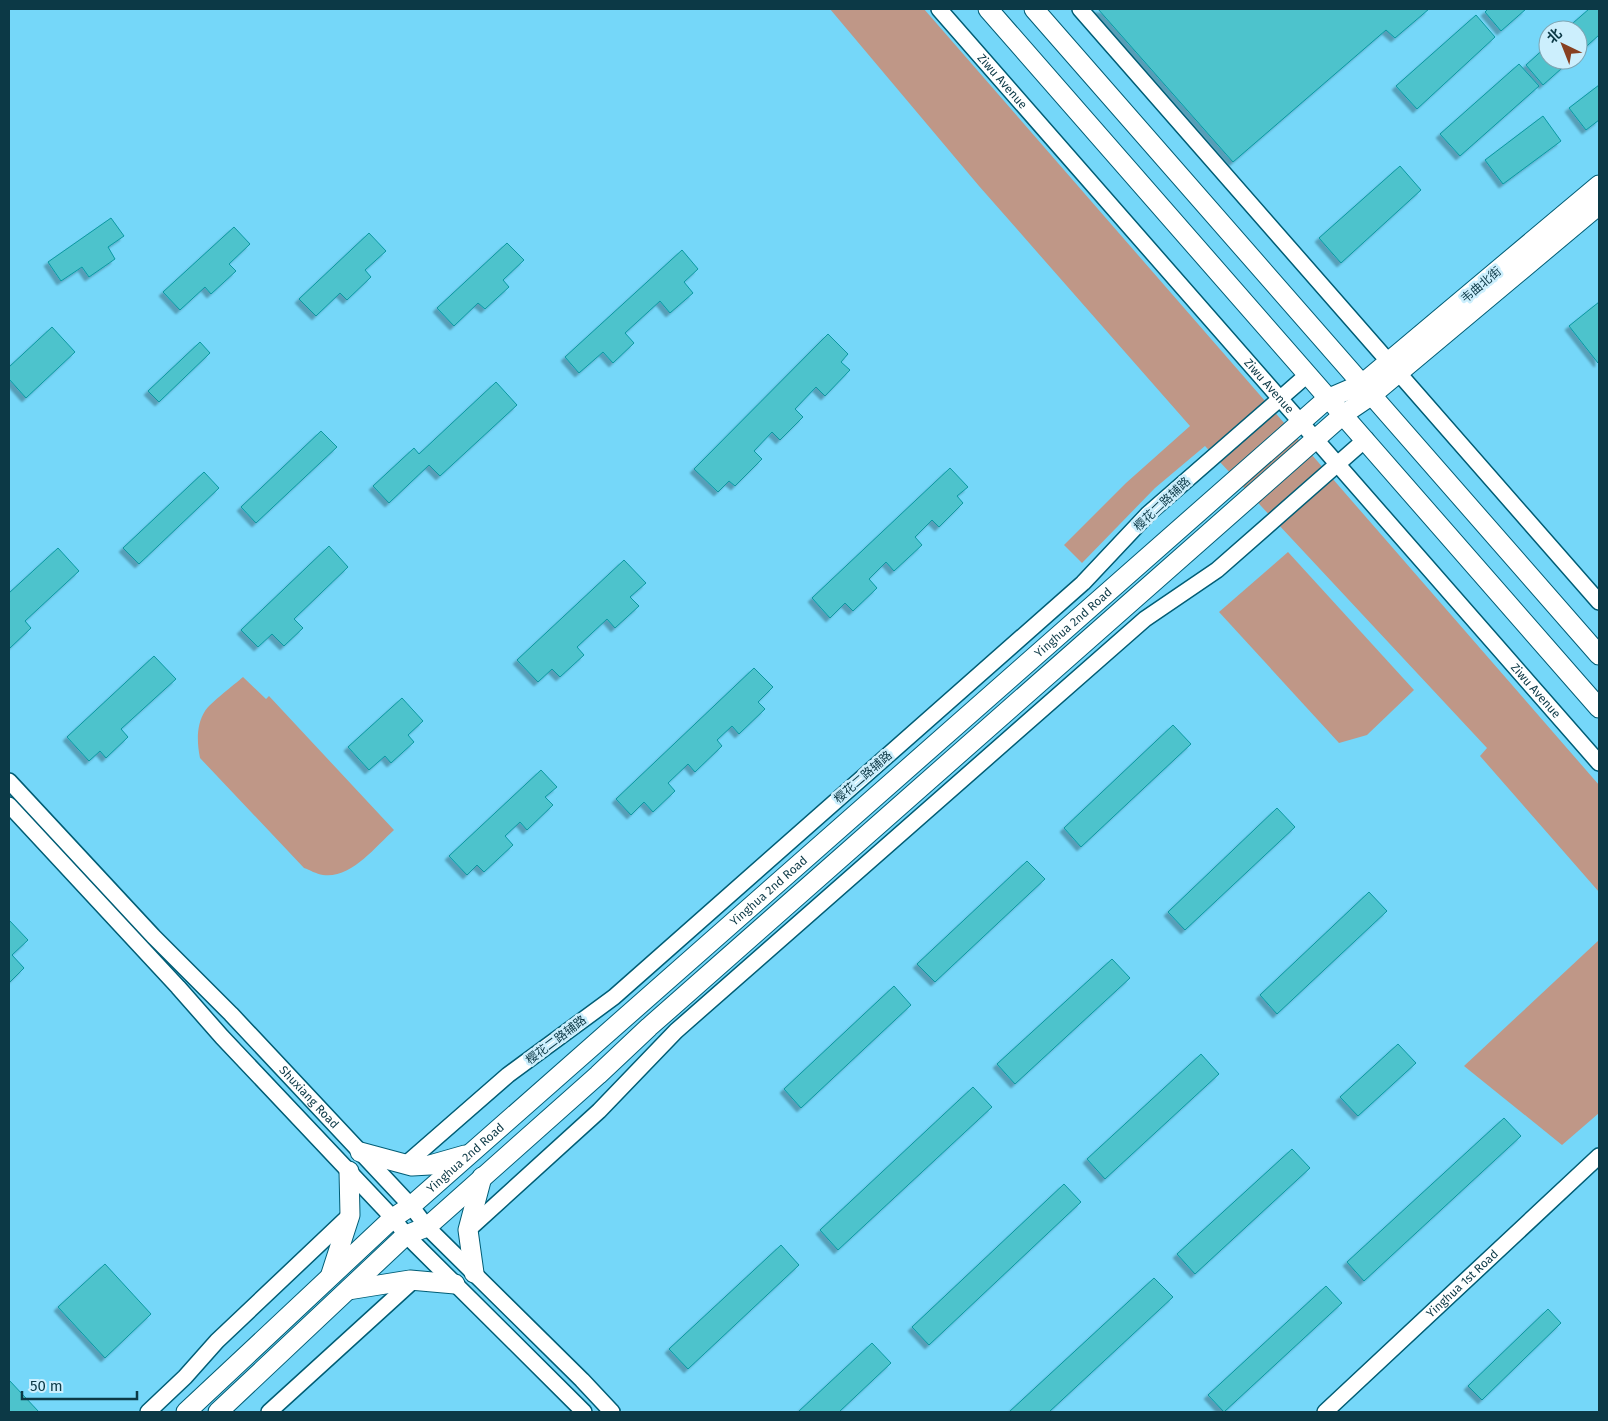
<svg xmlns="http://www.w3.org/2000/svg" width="1608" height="1421" viewBox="0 0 1608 1421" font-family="'Fira Sans','Noto Sans SC',sans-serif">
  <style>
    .green { fill: #bf9787 }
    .building { fill: #4ec3cc; stroke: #0998a2; filter: url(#shadow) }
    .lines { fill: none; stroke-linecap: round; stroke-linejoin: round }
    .minor-casing { stroke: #005d75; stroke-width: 18 }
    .major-casing { stroke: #005d75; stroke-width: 21 }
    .minor { stroke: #fff; stroke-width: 15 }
    .major { stroke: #fff; stroke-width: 19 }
    .labels { text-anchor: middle; stroke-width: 5; stroke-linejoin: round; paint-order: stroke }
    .street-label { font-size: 12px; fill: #0c3946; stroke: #cceffd }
  </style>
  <defs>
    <filter id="shadow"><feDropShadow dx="-4" dy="4" stdDeviation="1" flood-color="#0004"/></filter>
  </defs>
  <rect width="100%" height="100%" fill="#75d7f9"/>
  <g class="green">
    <polygon points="830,9 924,9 1599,785 1599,892 1480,756 1487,748 1205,446 1155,488 1082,563 1064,545 1126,483 1190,426 979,186"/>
    <polygon points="1288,552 1414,690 1367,735 1339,743 1219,612"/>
    <path d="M243 677 266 699 269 696 394 830C375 847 351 879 323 875 316 874 310 870 304 868L200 758C197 743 196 725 205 711 210 703 234 685 243 677Z"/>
    <polygon points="1599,940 1599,1113 1562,1145 1464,1066"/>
  </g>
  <g class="building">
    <polygon points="1098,9 1429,9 1395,38 1386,30 1233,162"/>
    <polygon points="1488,9 1526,9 1501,31 1485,12"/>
    <polygon points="1589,9 1599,9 1599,35 1578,54 1578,30 1565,30"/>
    <polygon points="1476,15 1495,37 1417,109 1396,86"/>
    <polygon points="1548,45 1548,60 1571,60 1543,85 1526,65"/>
    <polygon points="1519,64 1539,86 1460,156 1440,134"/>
    <polygon points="1599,85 1599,120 1586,130 1569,108"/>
    <polygon points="1543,116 1561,141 1503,184 1485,160"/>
    <polygon points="1400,166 1421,190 1341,263 1319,238"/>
    <polygon points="111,218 124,236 108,247 115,259 89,277 82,267 61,281 48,262"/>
    <polygon points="234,227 250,244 229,264 236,271 211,294 205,287 180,310 163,292"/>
    <polygon points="369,233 386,251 365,270 371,277 347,300 340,293 316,316 299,299"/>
    <polygon points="507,243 524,260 503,280 509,287 485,309 478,303 454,326 437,308"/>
    <polygon points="682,250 698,269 684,282 693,293 670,313 660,301 625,333 634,343 613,363 603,352 579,373 565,357"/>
    <polygon points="1599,302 1599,362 1598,363 1569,326"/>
    <polygon points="52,327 75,352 26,398 9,379 9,367"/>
    <polygon points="828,334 848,354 841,362 850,370 825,396 816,387 795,409 803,417 780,440 772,432 754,451 762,459 735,486 729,481 718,492 694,469"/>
    <polygon points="200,342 210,353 159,402 148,391"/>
    <polygon points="496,382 517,405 440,476 429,465 389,503 373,486 414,448 419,454"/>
    <polygon points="321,431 337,447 256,523 241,507"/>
    <polygon points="950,468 968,487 957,496 963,503 939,527 932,520 915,537 922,545 894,571 886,562 869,579 877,588 853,611 845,603 830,618 812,598"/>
    <polygon points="204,472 219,488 139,564 123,548"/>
    <polygon points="329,546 348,567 294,619 303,628 284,646 272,634 258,647 241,630"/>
    <polygon points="58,548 79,571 25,621 31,628 9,649 9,593"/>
    <polygon points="624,560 646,583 630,597 639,606 615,628 607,619 577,647 584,655 560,677 552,669 538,682 517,660"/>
    <polygon points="154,656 176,679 121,729 128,737 106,758 100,751 89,761 67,737"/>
    <polygon points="754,668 773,687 758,702 765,709 739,734 732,726 717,740 722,746 695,772 688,764 668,783 675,791 653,812 644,802 631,815 616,799"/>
    <polygon points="402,698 423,721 408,735 414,742 391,763 385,756 369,770 348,747"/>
    <polygon points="1173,725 1191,744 1081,847 1064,828"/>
    <polygon points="541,770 557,787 545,797 553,805 527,830 520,822 505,836 513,845 484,872 477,865 467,875 449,856"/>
    <polygon points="1277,808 1295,827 1185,930 1168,912"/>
    <polygon points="1027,861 1045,879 935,982 917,964"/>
    <polygon points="1369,892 1387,911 1277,1014 1260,995"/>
    <polygon points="9,920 28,940 12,955 24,968 9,983"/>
    <polygon points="1112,959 1130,978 1015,1084 997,1064"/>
    <polygon points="894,986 911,1005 801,1108 784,1089"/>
    <polygon points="1398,1044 1416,1063 1358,1116 1340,1097"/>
    <polygon points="1201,1054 1219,1074 1105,1179 1087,1159"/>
    <polygon points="973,1087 992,1107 838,1250 820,1230"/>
    <polygon points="1504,1118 1521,1136 1364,1281 1347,1262"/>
    <polygon points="1292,1149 1310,1168 1195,1274 1177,1254"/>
    <polygon points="1064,1184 1081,1202 929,1345 912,1327"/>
    <polygon points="781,1245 799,1265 688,1369 669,1349"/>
    <polygon points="105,1264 151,1314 105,1358 58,1307"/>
    <polygon points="1154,1278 1173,1297 1049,1412 1009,1412"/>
    <polygon points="1326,1286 1342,1303 1224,1412 1208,1395"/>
    <polygon points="1548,1309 1561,1323 1482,1400 1468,1386"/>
    <polygon points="872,1343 891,1363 839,1412 798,1412"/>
    <polygon points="9,1380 39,1412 9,1412"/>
  </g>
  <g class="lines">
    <g class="minor-casing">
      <g id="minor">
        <path id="s1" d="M939 9 1599 763"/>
        <polyline points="1080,9 1599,602"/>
        <path id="s2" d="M9 781 153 936 231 1014 411 1206 427 1227 582 1380 612 1412"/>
        <polyline points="9,805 178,987 222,1037 393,1218 406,1235 584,1412"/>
        <polyline points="406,1164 508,1075 614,997 1083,583 1148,514 1307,375"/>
        <polyline points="468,1230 599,1111 676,1031 1145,619 1217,570 1366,439"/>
        <polyline points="148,1412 185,1377 217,1341 350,1215"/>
        <polyline points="269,1412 414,1280"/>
        <path id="s3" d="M1325 1412 1599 1156"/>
      </g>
    </g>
    <g class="major-casing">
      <g id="major">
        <polyline points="988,9 1599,708"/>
        <polyline points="1034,9 1599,655"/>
        <polyline points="360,1152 412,1166 430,1165 465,1155"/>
        <polyline points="474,1273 468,1230 482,1177"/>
        <polyline points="331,1274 350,1215 349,1171"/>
        <polyline points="348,1290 410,1280 455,1284"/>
        <path id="s4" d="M186 1412 393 1218 411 1206 1327 399 1362 384 1599 185"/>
        <polyline points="218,1412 406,1235 427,1227 598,1075 649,1027 1344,414 1372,395 1599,205"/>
      </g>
    </g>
    <use href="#minor" class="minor"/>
    <use href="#major" class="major"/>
  </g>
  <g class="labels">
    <g class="street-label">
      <text dy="4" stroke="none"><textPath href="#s1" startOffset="96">Ziwu Avenue</textPath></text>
      <text transform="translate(1481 285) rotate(-40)" y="4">韦曲北街</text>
      <text dy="4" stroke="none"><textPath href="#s1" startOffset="501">Ziwu Avenue</textPath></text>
      <text transform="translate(1162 504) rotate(-43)" y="4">樱花二路辅路</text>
      <text dy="4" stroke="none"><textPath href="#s4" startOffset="1188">Yinghua 2nd Road</textPath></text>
      <text dy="4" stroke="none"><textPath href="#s1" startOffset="906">Ziwu Avenue</textPath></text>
      <text transform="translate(863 777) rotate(-41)" y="4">樱花二路辅路</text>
      <text dy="4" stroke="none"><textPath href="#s4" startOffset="782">Yinghua 2nd Road</textPath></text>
      <text transform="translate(556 1040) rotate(-37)" y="4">樱花二路辅路</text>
      <text dy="4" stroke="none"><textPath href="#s2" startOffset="436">Shuxiang Road</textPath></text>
      <text dy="4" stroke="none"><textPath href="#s4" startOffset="378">Yinghua 2nd Road</textPath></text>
      <text dy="4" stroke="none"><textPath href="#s3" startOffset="188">Yinghua 1st Road</textPath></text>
    </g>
  </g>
  <rect width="1608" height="1421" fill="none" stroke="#0c3946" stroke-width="20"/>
  <g transform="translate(1563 45) rotate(317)"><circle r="24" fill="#cceffd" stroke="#7fa6b4"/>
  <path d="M0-4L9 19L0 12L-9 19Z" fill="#884021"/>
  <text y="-8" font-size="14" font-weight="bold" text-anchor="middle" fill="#0c3946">北</text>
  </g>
  <path d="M22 1391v8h115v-8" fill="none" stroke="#0c3946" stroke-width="2.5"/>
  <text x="30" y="1391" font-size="15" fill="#0c3946" stroke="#cceffd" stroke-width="4" paint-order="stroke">50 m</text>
</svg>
